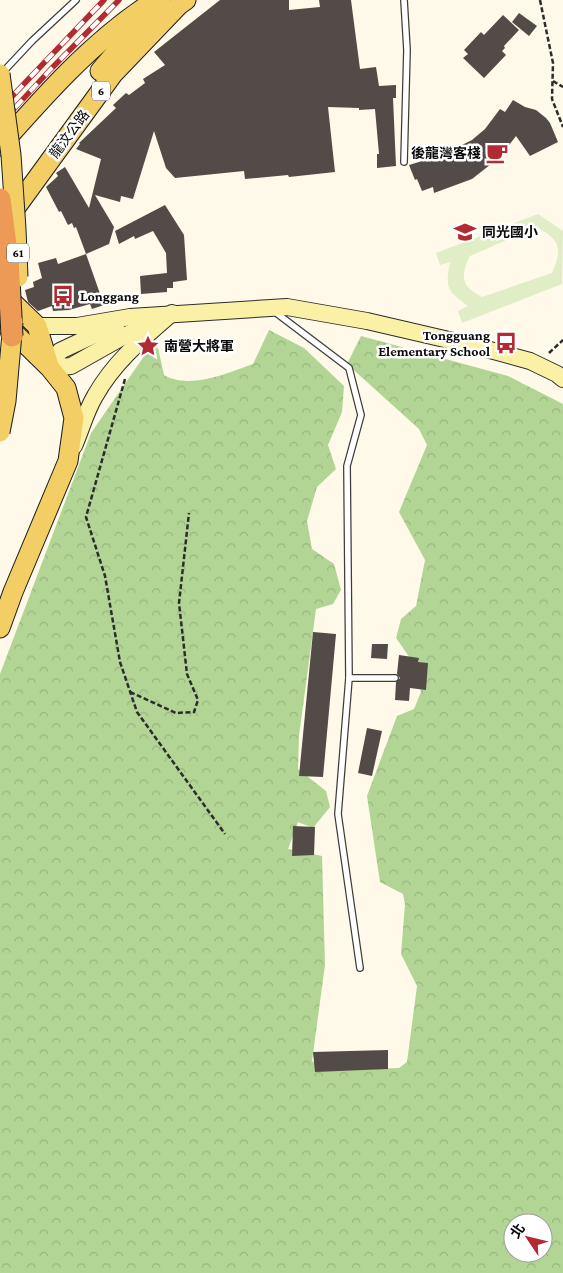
<svg xmlns="http://www.w3.org/2000/svg" width="563" height="1273" viewBox="0 0 563 1273" font-family="'Crimson Pro','Noto Sans TC',serif">
  <style>
    .forest { fill: url(#forest-crowns); fill-rule: evenodd }
    .pitch { fill: #e0edc6; fill-rule: evenodd }
    .building { fill: #524b47 }
    .lines { fill: none; stroke-linecap: round; stroke-linejoin: round }
    .lane-casing { stroke: #3d3d3d; stroke-width: 8 }
    .secondary-casing { stroke: #2c2c2c; stroke-width: 18 }
    .primary-casing { stroke: #1b1b1b; stroke-width: 21 }
    .path { stroke: #2c2c2c; stroke-width: 2.5; stroke-dasharray: 5 2.5; stroke-linecap: butt }
    .lane { stroke: #fff; stroke-width: 5.5 }
    .secondary { stroke: #fbf1a6; stroke-width: 16 }
    .primary { stroke: #f2ce64; stroke-width: 19 }
    .rail-casing { stroke: #b22a32; stroke-width: 5.5 }
    .rail { stroke: #fff; stroke-width: 4; stroke-dasharray: 11; stroke-linecap: butt }
    .primary-bridge-casing { stroke: #1b1b1b; stroke-width: 21; stroke-linecap: butt }
    .highway-bridge-casing { stroke: #1b1b1b; stroke-width: 23; stroke-linecap: butt }
    .primary-bridge { stroke: #f2ce64; stroke-width: 19 }
    .highway-bridge { stroke: #ed9a57; stroke-width: 21 }
    .labels { text-anchor: middle; stroke-width: 5; stroke-linejoin: round; paint-order: stroke }
    .shield { fill: #fff; stroke: #545454; stroke-width: 1 }
    .shield-label { font-size: 12px; font-weight: bold; fill: #0a0a0a }
    .street-label { font-size: 14px; fill: #0a0a0a; stroke: #fff }
    .poi-label { font-size: 14px; font-weight: bold; fill: #0a0a0a; stroke: #fff; text-anchor: start }
  </style>
  <defs>
    <pattern id="forest-crowns" width="20" height="18" patternUnits="userSpaceOnUse" patternTransform="scale(1.25)"><rect width="20" height="18" fill="#b2d595"/><path d="M2 6a3 3 0 1 1 6 0M12 15a3 3 0 1 1 6 0" fill="none" stroke="#98b67f"/></pattern>
  </defs>
  <rect width="100%" height="100%" fill="#fef9e8"/>
  <path class="forest" d="M269 330 304 348 344 386 342 412 328 445 336 469 317 487 307 521 312 549 334 564 341 590 333 604 316 609 299 736 298 769 326 791 330 807 313 828 298 822 288 849 322 856 325 965 312 1061 326 1071 399 1068 407 1062 417 986 401 954 405 904 403 894 380 882 367 796 397 716 414 709 421 692 415 665 396 638 401 619 416 606 425 560 399 512 427 445 419 429 347 364 361 336 508 376 563 404V1273H0V674L91 433 149 349 158 348 164 375C189 390 228 373 253 364ZM513 1223H543V1253H513Z"/>
  <path class="pitch" d="M538 214 563 231 562 284 462 323 458 311 468 306C447 291 445 288 450 262L440 265 436 253ZM536 227C560 239 563 248 552 273L482 297C461 287 460 276 470 256Z"/>
  <g class="building">
    <polygon points="220,0 289,0 289,10 320,7 319,0 351,0 360,69 376,67 379,86 396,85 396,98 393,98 396,166 377,168 377,154 379,154 375,109 359,110 359,108 328,107 335,172 289,177 288,175 245,179 244,171 175,178 166,168 154,131 133,199 121,196 120,202 95,195 114,227 109,244 86,254 76,227 74,228 72,223 68,225 61,211 59,212 46,187 58,176 56,173 65,167 89,208 101,159 76,149 80,144 79,143 116,108 113,105 126,93 129,95 145,83 143,79 165,65 154,52"/>
    <polygon points="519,13 537,26 529,36 512,22"/>
    <polygon points="503,15 519,30 504,46 505,48 502,51 506,55 484,78 463,58 468,54 464,50 481,32 484,35"/>
    <polygon points="513,100 525,107 536,110 546,118 550,123 558,142 530,156 516,136 500,157 472,179 434,193 433,187 422,191 417,179 415,180 409,165 442,155 472,140 485,129 500,109 505,112"/>
    <polygon points="165,205 184,235 187,280 173,282 173,288 167,288 167,292 141,294 140,276 167,273 166,253 153,231 135,239 134,236 119,244 115,231"/>
    <polygon points="86,254 104,305 92,309 90,304 69,310 53,311 52,306 38,311 28,302 25,290 34,287 33,282 42,278 38,263 56,258 58,264"/>
    <polygon points="313,632 336,634 323,777 299,776"/>
    <polygon points="372,644 388,644 387,659 371,658"/>
    <polygon points="399,655 419,658 418,662 428,663 426,690 410,688 409,701 395,700 396,682 400,678 397,674"/>
    <polygon points="367,728 382,731 372,776 358,773"/>
    <polygon points="293,826 315,827 314,855 292,856"/>
    <polygon points="388,1050 388,1069 315,1072 313,1052"/>
  </g>
  <g class="lines">
    <g class="lane-casing">
      <g id="lane">
        <polyline points="3,72 32,41 76,0"/>
        <polyline points="404,162 407,50 404,0"/>
        <polyline points="275,312 349,368 361,415 347,466 349,678 338,814 360,968"/>
        <polyline points="349,678 395,678"/>
      </g>
    </g>
    <g class="secondary-casing">
      <g id="secondary">
        <polyline points="37,326 77,326 130,317 287,307 367,321 479,347 530,361 557,374 563,379"/>
        <polyline points="50,368 60,351 92,336 116,327"/>
        <polyline points="50,368 71,366 126,335 154,322"/>
        <path d="M74 446C81 430 86 411 95 396 114 362 143 338 172 313"/>
      </g>
    </g>
    <g class="primary-casing">
      <g id="primary">
        <polyline points="100,71 161,0"/>
        <path d="M0 146C45 95 92 42 148 5"/>
        <polyline points="9,217 113,74 179,5 186,0"/>
        <polyline points="3,293 37,326 49,366"/>
        <polyline points="0,319 50,368 66,388 74,418 68,461 13,592 0,628"/>
      </g>
    </g>
    <g class="path">
      <polyline points="540,0 553,63 552,99 563,127"/>
      <polyline points="553,81 563,87"/>
      <polyline points="549,353 563,340"/>
      <polyline points="125,379 86,517 105,576 120,662 137,712 225,834"/>
      <polyline points="130,692 176,713 194,712 198,700 187,674 179,603 189,513"/>
    </g>
    <use href="#lane" class="lane"/>
    <use href="#secondary" class="secondary"/>
    <use href="#primary" class="primary"/>
    <g class="rail-casing">
      <g id="rail">
        <polyline points="0,109 104,0"/>
        <polyline points="0,124 50,70 119,0"/>
      </g>
    </g>
    <use href="#rail" class="rail"/>
    <g class="primary-bridge-casing">
      <g id="primary-bridge">
        <polyline points="0,74 11,155 16,229 18,277"/>
        <polyline points="0,432 6,401 13,322"/>
      </g>
    </g>
    <g class="highway-bridge-casing">
      <polyline id="highway-bridge" points="0,199 8,260 12,336"/>
    </g>
    <use href="#primary-bridge" class="primary-bridge"/>
    <use href="#highway-bridge" class="highway-bridge"/>
  </g>
  <defs>
    <g id="cafe-bare" transform="scale(1.725)"><path d="M-5.5-4.5H6V0H3Q3 3.5 0 3.5H-2.5Q-5.5 3.5-5.5 0ZM3-3.2v2h1.7v-2ZM-6 4.5H4V6H-6Z" fill="#b22a32" stroke="#fff" stroke-width="2.5" paint-order="stroke"/></g>
    <g id="school-bare" transform="scale(1.725)"><path d="M0-5L7-2L0 1L-7-2ZM-4 1L0 2.5L4 1V4Q0 6-4 4Z" fill="#b22a32" stroke="#fff" stroke-width="2.5" paint-order="stroke"/></g>
    <g id="bus-bare" transform="scale(1.725)"><path d="M-5-6H5V4H4V6H2V4H-2V6H-4V4H-5ZM-3.5-4V0h7V-4ZM-3.5 1.2v1.5H-2V1.2ZM2 1.2v1.5H3.5V1.2Z" fill="#b22a32" stroke="#fff" stroke-width="2.5" paint-order="stroke"/></g>
    <g id="sight-bare" transform="scale(1.725)"><path d="M0-6L1.8-2.2L6-1.7L2.9 1.2L3.7 5.4L0 3.3L-3.7 5.4L-2.9 1.2L-6-1.7L-1.8-2.2Z" fill="#b22a32" stroke="#fff" stroke-width="2.5" paint-order="stroke"/></g>
  </defs>
  <g fill-rule="evenodd">
    <use href="#cafe-bare" x="497" y="153"/>
    <use href="#school-bare" x="465" y="232"/>
    <use href="#bus-bare" x="63" y="296"/>
    <use href="#bus-bare" x="506" y="343"/>
    <use href="#sight-bare" x="148" y="346"/>
  </g>
  <g class="labels">
    <g class="shield">
      <rect x="92" y="81.5" width="18" height="19" rx="4"/>
      <rect x="7" y="243.5" width="22" height="19" rx="4"/>
    </g>
    <g class="shield-label">
      <text x="101" y="95">6</text>
      <text x="18" y="257">61</text>
    </g>
    <g class="street-label">
      <text transform="translate(69 134) rotate(-53)" y="5">龍汶公路</text>
    </g>
    <g class="poi-label">
      <text x="481" y="158" text-anchor="end">後龍灣客棧</text>
      <text x="482" y="237">同光國小</text>
      <text x="80" y="301">Longgang</text>
      <text x="490" y="340" text-anchor="end">Tongguang<tspan x="490" dy="16">Elementary School</tspan></text>
      <text x="164" y="351">南營大將軍</text>
    </g>
  </g>
  <g transform="translate(528 1238) rotate(305)"><circle r="24" fill="#ffffff" stroke="#9d9d9d"/>
  <path d="M0-4L9 19L0 12L-9 19Z" fill="#b22a32"/>
  <text y="-8" font-size="14" font-weight="bold" text-anchor="middle" fill="#0a0a0a">北</text>
  </g>
</svg>
